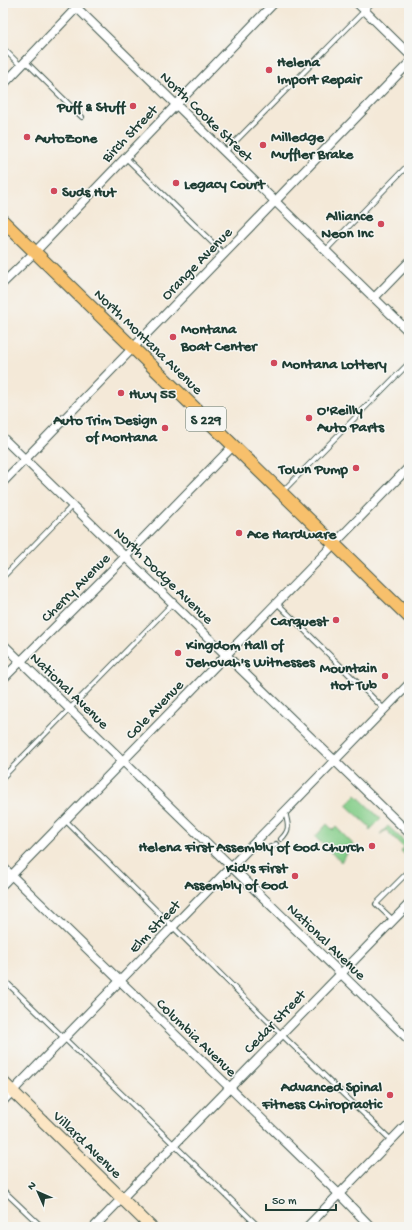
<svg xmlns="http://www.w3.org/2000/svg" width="412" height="1230" viewBox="0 0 412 1230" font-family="'Gochi Hand',sans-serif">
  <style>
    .green { fill: #85ce8a; stroke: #52865f }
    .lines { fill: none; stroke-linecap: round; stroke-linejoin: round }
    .lane-casing { stroke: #3f574d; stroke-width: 6 }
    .street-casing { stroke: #3f574d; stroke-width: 10 }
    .secondary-casing { stroke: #3f574d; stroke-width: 13 }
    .primary-casing { stroke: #3f574d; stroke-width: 14 }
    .lane { stroke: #fff; stroke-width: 4 }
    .street { stroke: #fff; stroke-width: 8 }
    .secondary { stroke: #fce6c4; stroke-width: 11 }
    .primary { stroke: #f7c06c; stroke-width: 12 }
    .poi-dot { fill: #d1495b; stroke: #f6f6f2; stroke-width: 1.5 }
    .labels { text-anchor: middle; stroke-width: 3; stroke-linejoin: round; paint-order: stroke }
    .shield { fill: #f6f6f2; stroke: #60746d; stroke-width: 1 }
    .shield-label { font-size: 14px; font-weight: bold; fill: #1f3d34 }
    .poi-label { font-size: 15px; font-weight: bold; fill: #1f3d34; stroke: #f6f6f2; text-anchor: start }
    .street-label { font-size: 15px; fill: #1f3d34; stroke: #f6f6f2 }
  </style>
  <rect width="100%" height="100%" fill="#f6f6f2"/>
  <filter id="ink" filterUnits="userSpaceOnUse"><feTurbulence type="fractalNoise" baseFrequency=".025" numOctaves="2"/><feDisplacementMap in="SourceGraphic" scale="8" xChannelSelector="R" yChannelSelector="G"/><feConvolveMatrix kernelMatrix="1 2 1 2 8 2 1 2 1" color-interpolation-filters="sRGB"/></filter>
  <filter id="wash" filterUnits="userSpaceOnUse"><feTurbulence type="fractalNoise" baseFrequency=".012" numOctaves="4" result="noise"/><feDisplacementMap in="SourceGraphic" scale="16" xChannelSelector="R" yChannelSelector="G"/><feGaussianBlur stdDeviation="0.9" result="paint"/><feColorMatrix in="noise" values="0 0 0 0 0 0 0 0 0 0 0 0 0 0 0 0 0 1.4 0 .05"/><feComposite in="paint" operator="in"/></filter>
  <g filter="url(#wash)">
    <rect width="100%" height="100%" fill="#f4e9d8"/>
    <g class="green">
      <polygon points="356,795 381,819 370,830 369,829 370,827 346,805"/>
      <polygon points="327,824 333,830 336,827 354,845 346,853 347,854 341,862 315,837"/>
      <polygon points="388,826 409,846 409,859 401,851 404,848 386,830 380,834"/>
    </g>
  </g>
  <g filter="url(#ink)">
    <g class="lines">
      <g class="lane-casing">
        <g id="lane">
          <polyline points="3,48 21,66"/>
          <polyline points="25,61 82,117"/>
          <polyline points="225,152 372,3"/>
          <polyline points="126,158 224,254"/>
          <polyline points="326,250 409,164"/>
          <polyline points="283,491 409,363"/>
          <polyline points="3,577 72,506"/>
          <polyline points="277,603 384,709"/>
          <polyline points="3,777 173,603"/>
          <polyline points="65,820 281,1034 391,1140"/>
          <path d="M281 839C291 829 288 825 285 812"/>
          <path d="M251 846C261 848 268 851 276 844"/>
          <polyline points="393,920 376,904 409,871"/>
          <polyline points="3,979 259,1227"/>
          <polyline points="3,1190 42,1227"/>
        </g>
      </g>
      <g class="street-casing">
        <g id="street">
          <polyline points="72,3 409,332"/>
          <polyline points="357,3 409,54"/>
          <polyline points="3,85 81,3"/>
          <polyline points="3,283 35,252 274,3"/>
          <polyline points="374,298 409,262"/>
          <polyline points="3,438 409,833"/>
          <polyline points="3,482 409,63"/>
          <polyline points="3,644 409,1040"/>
          <polyline points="3,679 125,557 233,446"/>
          <polyline points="3,867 339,1194 371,1227"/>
          <polyline points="3,884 409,467"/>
          <polyline points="3,1101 409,684"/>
          <polyline points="94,1227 409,904"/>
          <polyline points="307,1227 409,1122"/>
        </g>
      </g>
      <g class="secondary-casing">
        <polyline id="secondary" points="3,1082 151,1227"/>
      </g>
      <g class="primary-casing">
        <polyline id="primary" points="3,221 409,617"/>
      </g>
      <use href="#lane" class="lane"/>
      <use href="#street" class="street"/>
      <use href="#secondary" class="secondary"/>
      <use href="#primary" class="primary"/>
    </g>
  </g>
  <g class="poi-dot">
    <circle cx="269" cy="70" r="4"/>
    <circle cx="133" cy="106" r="4"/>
    <circle cx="27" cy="137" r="4"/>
    <circle cx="263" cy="145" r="4"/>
    <circle cx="176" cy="183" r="4"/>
    <circle cx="54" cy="191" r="4"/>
    <circle cx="381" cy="224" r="4"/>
    <circle cx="173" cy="337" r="4"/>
    <circle cx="274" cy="363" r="4"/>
    <circle cx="121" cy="393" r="4"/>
    <circle cx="309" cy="418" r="4"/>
    <circle cx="165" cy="428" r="4"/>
    <circle cx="356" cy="468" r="4"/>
    <circle cx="239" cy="533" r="4"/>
    <circle cx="336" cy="620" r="4"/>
    <circle cx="178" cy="653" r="4"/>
    <circle cx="385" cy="676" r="4"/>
    <circle cx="372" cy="846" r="4"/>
    <circle cx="295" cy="876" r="4"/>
    <circle cx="390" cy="1095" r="4"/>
  </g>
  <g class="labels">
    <rect class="shield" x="186" y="407" width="40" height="24" rx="3"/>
    <g class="shield-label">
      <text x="206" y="424">S 229</text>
    </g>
    <g class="poi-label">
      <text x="277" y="66">Helena<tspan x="277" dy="17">Import Repair</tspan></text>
      <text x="125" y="111" text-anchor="end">Puff &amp; Stuff</text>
      <text x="271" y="141">Milledge<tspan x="271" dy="17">Muffler Brake</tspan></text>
      <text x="35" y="142">AutoZone</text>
      <text x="184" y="188">Legacy Court</text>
      <text x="62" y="196">Suds Hut</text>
      <text x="373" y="220" text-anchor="end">Alliance<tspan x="373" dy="17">Neon Inc</tspan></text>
      <text x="181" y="333">Montana<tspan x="181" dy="17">Boat Center</tspan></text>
      <text x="282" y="368">Montana Lottery</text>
      <text x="129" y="398">Hwy 55</text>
      <text x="317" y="414">O'Reilly<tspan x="317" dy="17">Auto Parts</tspan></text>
      <text x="157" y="424" text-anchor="end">Auto Trim Design<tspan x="157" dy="17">of Montana</tspan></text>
      <text x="348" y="473" text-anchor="end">Town Pump</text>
      <text x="247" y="538">Ace Hardware</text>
      <text x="328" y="625" text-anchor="end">Carquest</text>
      <text x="186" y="649">Kingdom Hall of<tspan x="186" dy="17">Jehovah's Witnesses</tspan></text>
      <text x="377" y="672" text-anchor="end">Mountain<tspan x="377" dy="17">Hot Tub</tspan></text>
      <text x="364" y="851" text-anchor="end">Helena First Assembly of God Church</text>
      <text x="287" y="872" text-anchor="end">Kid's First<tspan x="287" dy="17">Assembly of God</tspan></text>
      <text x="382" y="1091" text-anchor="end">Advanced Spinal<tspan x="382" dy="17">Fitness Chiropractic</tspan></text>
    </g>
    <g class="street-label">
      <text transform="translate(207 116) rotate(44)" y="5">North Cooke Street</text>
      <text transform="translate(129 133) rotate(-46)" y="5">Birch Street</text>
      <text transform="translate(196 263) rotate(-46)" y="5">Orange Avenue</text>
      <text transform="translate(149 341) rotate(44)" y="5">North Montana Avenue</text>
      <text transform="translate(164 575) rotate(44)" y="5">North Dodge Avenue</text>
      <text transform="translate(75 587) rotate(-45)" y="5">Cherry Avenue</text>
      <text transform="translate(70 690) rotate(44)" y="5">National Avenue</text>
      <text transform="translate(154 709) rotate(-46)" y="5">Cole Avenue</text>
      <text transform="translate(154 926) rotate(-46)" y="5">Elm Street</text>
      <text transform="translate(327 941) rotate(44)" y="5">National Avenue</text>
      <text transform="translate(274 1021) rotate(-46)" y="5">Cedar Street</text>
      <text transform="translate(197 1037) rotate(44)" y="5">Columbia Avenue</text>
      <text transform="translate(88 1144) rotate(44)" y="5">Villard Avenue</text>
    </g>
  </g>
  <rect width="412" height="1230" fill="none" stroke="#f6f6f2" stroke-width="16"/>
  <g transform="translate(38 1192) rotate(315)" stroke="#f6f6f2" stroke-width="3" paint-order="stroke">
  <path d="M0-3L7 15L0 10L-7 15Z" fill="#1f3d34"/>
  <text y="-6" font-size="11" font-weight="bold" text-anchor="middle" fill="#1f3d34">N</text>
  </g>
  <path d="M266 1204v6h70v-6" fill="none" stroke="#1f3d34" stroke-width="2"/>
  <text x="272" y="1204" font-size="12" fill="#1f3d34" stroke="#f6f6f2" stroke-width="3" paint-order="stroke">50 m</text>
</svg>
